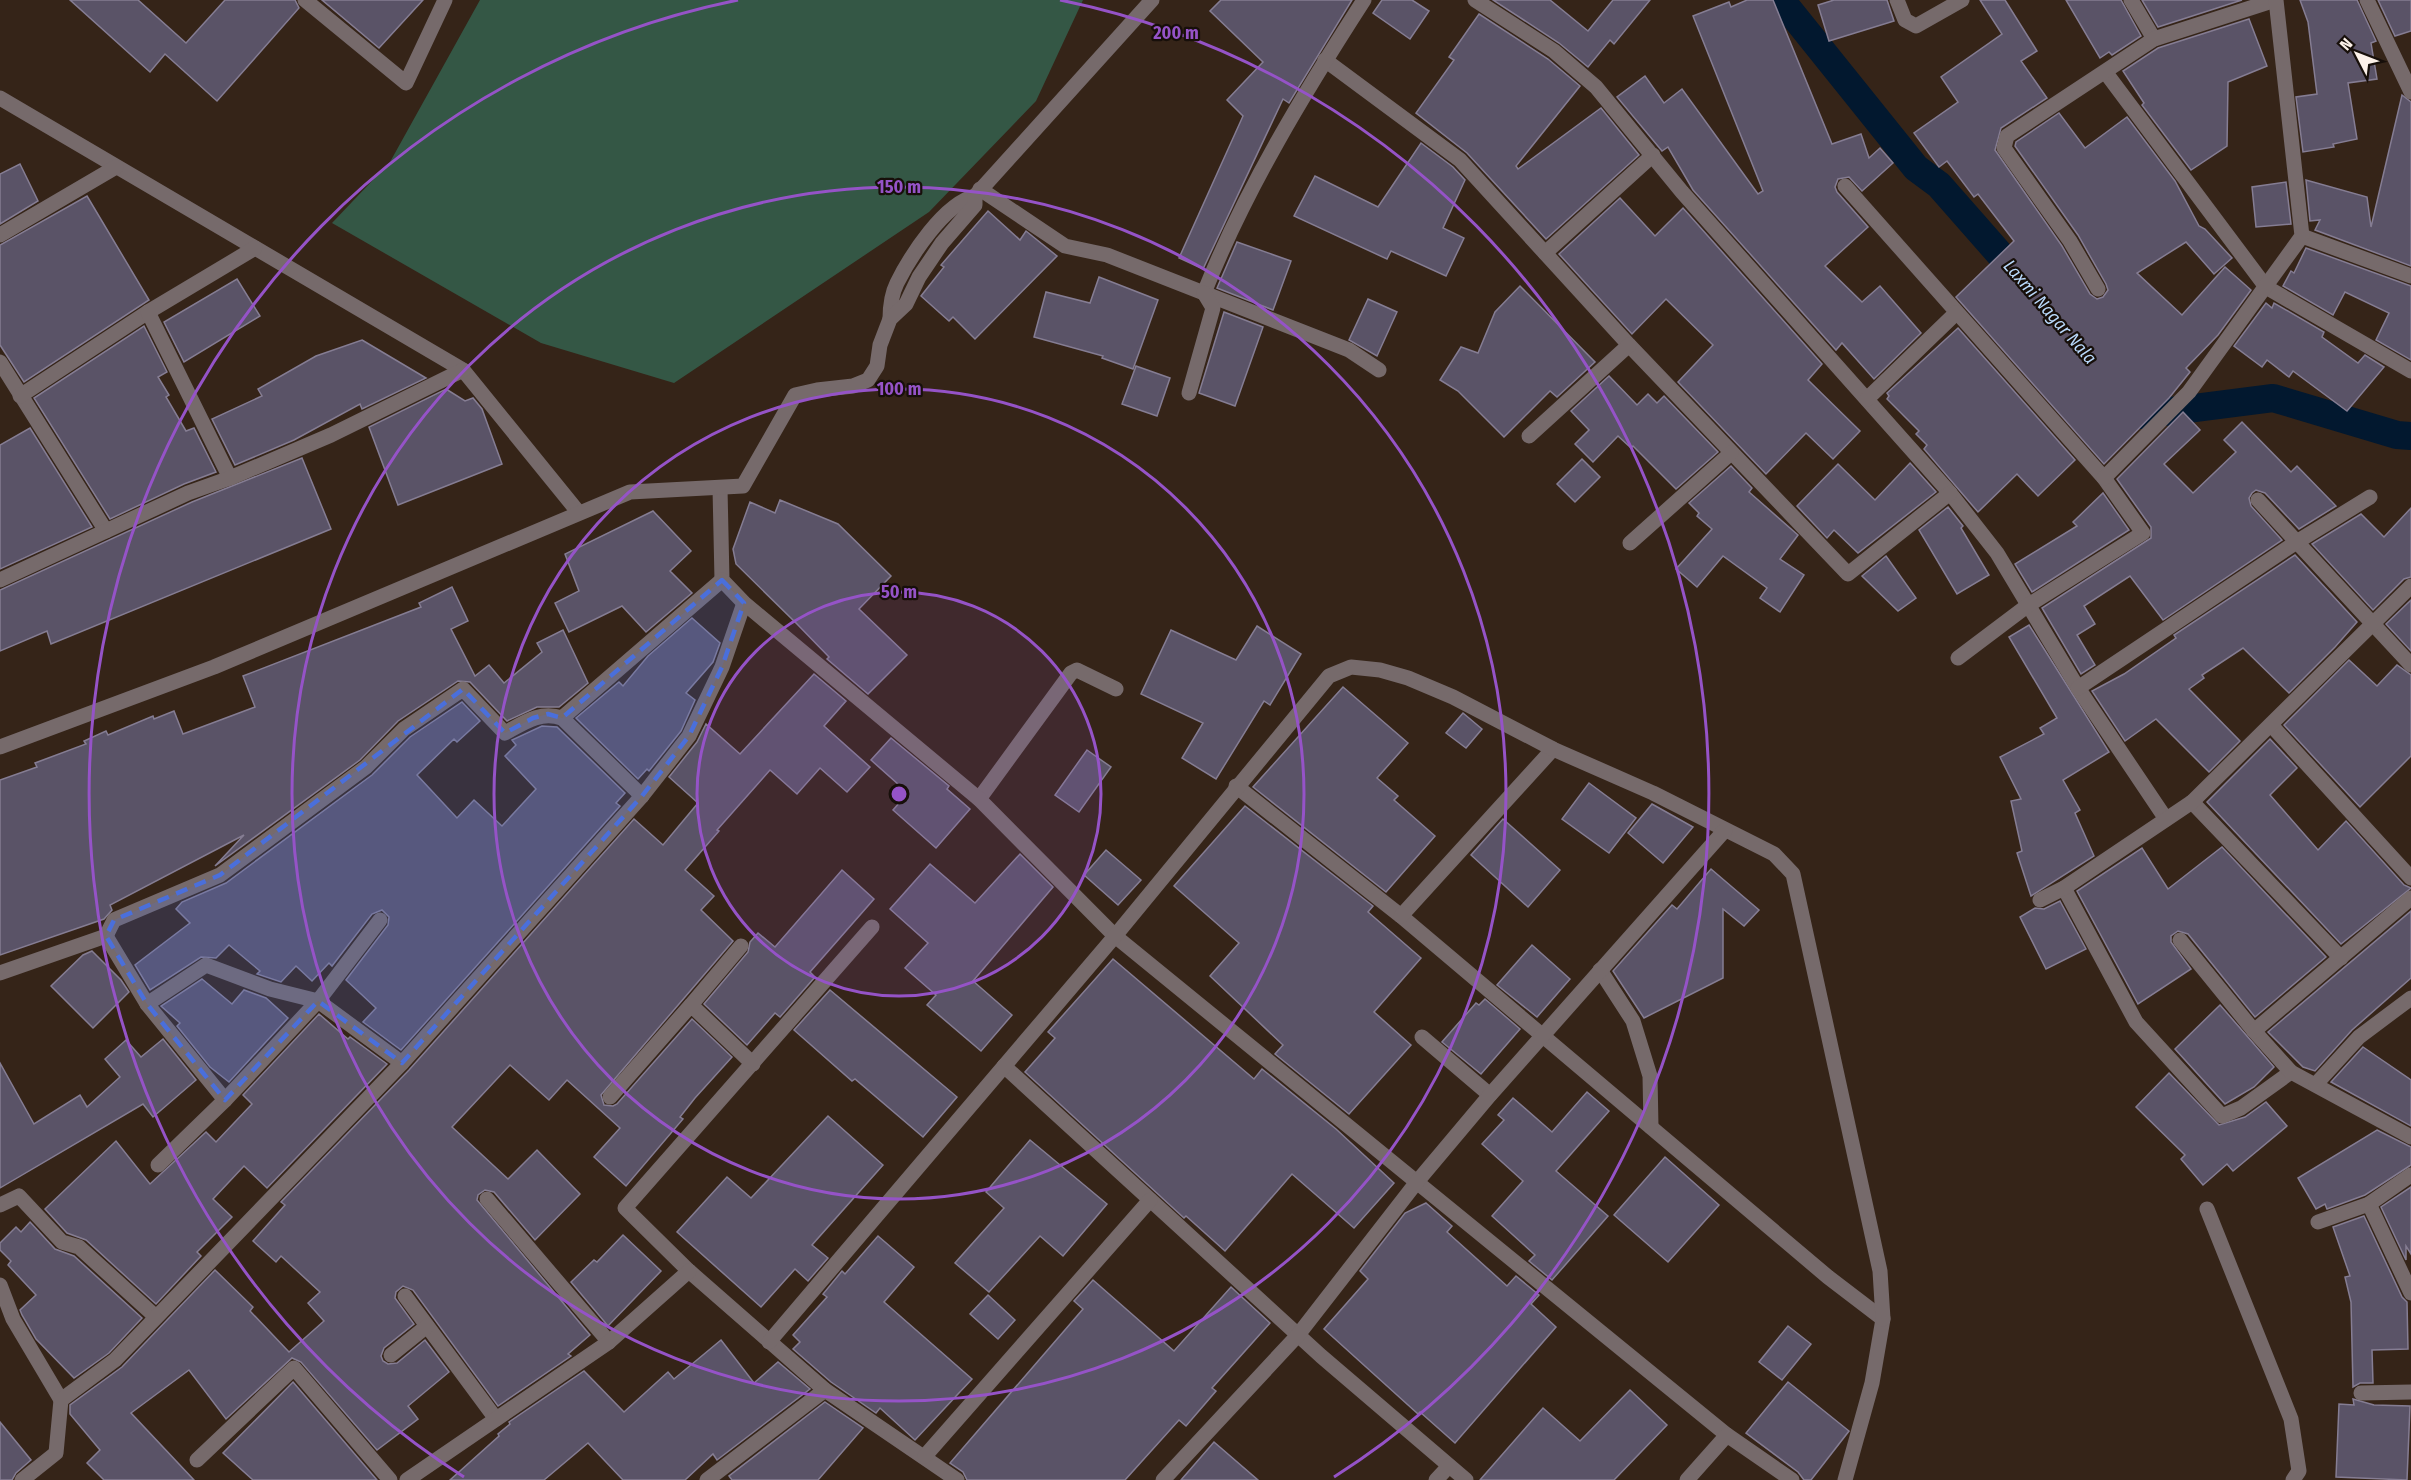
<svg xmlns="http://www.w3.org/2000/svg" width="2411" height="1480" viewBox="0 0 2411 1480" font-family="'Fira Sans Condensed',sans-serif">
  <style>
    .green { fill: #345745 }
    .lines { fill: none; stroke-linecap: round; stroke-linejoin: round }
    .canal { stroke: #02182f; stroke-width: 28 }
    .building { fill: #5a5367; stroke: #857d93; stroke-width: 1.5 }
    .service { stroke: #766a6b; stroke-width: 15 }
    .minor { stroke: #766a6b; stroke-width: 15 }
    .tertiary { stroke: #766a6b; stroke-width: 15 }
    .marked { fill: #4a6fdb; fill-opacity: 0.2; stroke: #4a6fdb; stroke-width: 4.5; stroke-dasharray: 12 8; stroke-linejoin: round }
    .ring { fill: none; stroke: #9553c7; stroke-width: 3 }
    .labels { text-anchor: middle; stroke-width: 4.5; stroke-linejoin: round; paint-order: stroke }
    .water-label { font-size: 18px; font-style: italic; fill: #b9d9fb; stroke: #170f0a }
    .centre { fill: #9553c7; stroke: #170f0a; stroke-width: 3 }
    .ring-label { font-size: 18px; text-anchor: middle; font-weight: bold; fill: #9553c7; stroke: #170f0a; stroke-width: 4.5; stroke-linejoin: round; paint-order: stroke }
  </style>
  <rect width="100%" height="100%" fill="#352418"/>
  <polygon class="green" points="480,0 1083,0 1036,101 929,212 674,383 541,343 332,223 390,162"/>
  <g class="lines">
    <g class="canal">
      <polyline points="1781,0 1916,168 1939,185 2026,284"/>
      <polyline points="2125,398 2140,415 2273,398 2397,435 2411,436"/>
    </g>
  </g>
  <g class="building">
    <polygon points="70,0 138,0 186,43 225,0 295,0 299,8 217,101 165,54 150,72"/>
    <polygon points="322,0 423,0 379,48"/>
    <polygon points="1221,0 1352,0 1289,103 1283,99 1203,269 1179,258 1243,116 1227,100 1263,62 1210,11"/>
    <polygon points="1382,0 1412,0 1429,11 1410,39 1373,13"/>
    <polygon points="1493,0 1550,0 1588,31 1613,0 1650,0 1614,44 1610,40 1588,67 1559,43"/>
    <polygon points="1747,0 1773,0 1832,144 1861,134 1869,158 1880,148 1893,163 1862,191 1849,177 1838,179 1835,187 1837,192 1868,227 1825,266 1862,302 1880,286 1921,333 1874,379 1842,343 1836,350 1693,190 1668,147 1662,151 1617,97 1645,76 1664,103 1682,89 1758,194 1763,191 1693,16 1729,2 1731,7"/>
    <polygon points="1834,0 1887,0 1894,21 1829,41 1818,5"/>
    <polygon points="1980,0 2005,0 2037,51 2021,61 2047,98 2001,128 1995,150 2062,246 2090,294 2097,299 2103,297 2108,290 2106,284 2078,235 2015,146 2016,142 2059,113 2085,148 2127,117 2175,181 2199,226 2205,229 2232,258 2214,274 2186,242 2137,273 2182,315 2225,267 2251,290 2218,335 2186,368 2190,372 2169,398 2104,464 1956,297 2014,241 1978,194 1974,197 1947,161 1939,167 1914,133 1958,102 1941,77 2002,34"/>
    <polygon points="2066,0 2121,0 2141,36 2112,55 2109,52 2100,58"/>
    <polygon points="2142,0 2242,0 2158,27"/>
    <polygon points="2300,0 2357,0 2376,41 2371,43 2377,79 2348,83 2357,139 2333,144 2334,147 2303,152 2296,97 2317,94 2308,22"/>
    <polygon points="2378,0 2411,0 2411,31 2395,36"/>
    <polygon points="1479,14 1548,59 1580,86 1516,166 1518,169 1601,108 1639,155 1546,239 1467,153 1416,113 1454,60 1449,57"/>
    <polygon points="2249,19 2267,66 2228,82 2227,146 2191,170 2142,105 2144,103 2123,71 2158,48"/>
    <polygon points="2402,95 2411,102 2411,266 2315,230 2320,220 2310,221 2306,180 2367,197 2371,227"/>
    <polygon points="1421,143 1453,167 1465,180 1443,228 1464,238 1446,276 1391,251 1387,259 1294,216 1315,176 1378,207"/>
    <polygon points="20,164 38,201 0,224 0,174"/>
    <polygon points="2286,182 2291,224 2256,227 2252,187"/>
    <polygon points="87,196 149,300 24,382 0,345 0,245"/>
    <polygon points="1620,198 1655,236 1683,208 1822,364 1808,380 1860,431 1833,459 1806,433 1766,474 1678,382 1713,345 1666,299 1632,334 1559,254"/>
    <polygon points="988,211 1020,240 1026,231 1057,256 975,339 953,317 949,321 921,296 944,267 941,265"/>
    <polygon points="1237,242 1291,261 1273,310 1217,288"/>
    <polygon points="2306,248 2411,286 2411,360 2376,340 2389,313 2345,292 2333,315 2283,286 2291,271 2294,273"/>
    <polygon points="1099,277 1158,300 1133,369 1102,358 1103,356 1034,337 1046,292 1090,303"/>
    <polygon points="237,279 260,316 184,362 164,322"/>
    <polygon points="1520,286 1595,362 1557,397 1550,391 1504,437 1458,391 1440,380 1461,347 1478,353 1495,312"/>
    <polygon points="1368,299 1397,312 1377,356 1349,340"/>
    <polygon points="2266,303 2272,308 2274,303 2324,332 2322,337 2358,363 2365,355 2384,367 2347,411 2293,371 2289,377 2267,360 2262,367 2234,346"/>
    <polygon points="1224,312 1263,327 1235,406 1199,393"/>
    <polygon points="144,326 167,372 158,377 169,395 166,397 186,431 194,428 216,472 184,484 110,519 34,398"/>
    <polygon points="1958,328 2075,460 2038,496 2017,474 1978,512 1924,449 1927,445 1916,434 1919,431 1887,399 1889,396 1887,393"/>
    <polygon points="362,340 426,378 362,409 360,404 294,440 235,465 212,419 262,396 258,389 316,356"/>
    <polygon points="1136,366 1170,378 1157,416 1122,404"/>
    <polygon points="1609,376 1637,405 1648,394 1657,403 1664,396 1718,452 1676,489 1633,446 1631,448 1618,436 1593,462 1575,444 1589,430 1571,411"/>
    <polygon points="446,389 465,401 473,398 482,409 502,464 398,505 369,427"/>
    <polygon points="2183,412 2200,430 2164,464 2193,493 2236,452 2224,440 2242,422 2291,472 2297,466 2336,506 2299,529 2265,493 2256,490 2252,493 2249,498 2251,506 2282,540 2163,620 2130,576 2084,606 2095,624 2077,635 2095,665 2081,674 2042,608 2151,538 2151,527 2117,479"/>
    <polygon points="30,428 92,527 0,569 0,445"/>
    <polygon points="302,458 331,529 51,644 47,631 0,651 0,590 192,502"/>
    <polygon points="1582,459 1600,477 1575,502 1557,484"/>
    <polygon points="1910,463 1936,492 1858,553 1834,530 1827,538 1797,506 1838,464 1875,500"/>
    <polygon points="1731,466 1752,488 1749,492 1798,535 1780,559 1804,575 1780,612 1760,598 1767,588 1723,556 1697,587 1676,569 1712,529 1697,516 1699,513 1689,503"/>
    <polygon points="2103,493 2129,530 2032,592 2015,564 2077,526 2073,522"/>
    <polygon points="780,500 838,524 891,576 859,609 907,655 868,694 827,659 829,657 797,624 736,564 733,549 750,502 775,513"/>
    <polygon points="1948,507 1963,526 1961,528 1989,575 1957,594 1919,530"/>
    <polygon points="2411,508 2411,577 2404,579 2373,610 2312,544 2361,514 2384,537"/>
    <polygon points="653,511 691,551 670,571 692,593 646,632 622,606 569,632 555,603 579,591 565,554"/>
    <polygon points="2295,555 2357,622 2335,647 2289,693 2243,648 2202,675 2204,678 2189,689 2240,741 2209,772 2156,719 2125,741 2092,691 2124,674 2176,638 2174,635"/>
    <polygon points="1886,556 1916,598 1898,611 1862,576"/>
    <polygon points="452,587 468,621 451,629 475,676 489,665 504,683 542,652 537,643 563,630 588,683 559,707 537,707 507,721 470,682 458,681 398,721 360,760 215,866 244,835 110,905 112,910 104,919 0,955 0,780 37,767 35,763 86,744 84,741 106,731 108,735 153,716 154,719 174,711 183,734 255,707 243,676 421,607 419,603"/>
    <polygon points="2411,600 2411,651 2386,624"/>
    <polygon points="692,618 720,643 713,662 686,693 695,700 681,731 649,771 647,769 638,779 576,718 619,682 623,686 648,656"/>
    <polygon points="2029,625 2109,752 2063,780 2080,810 2075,813 2094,856 2031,896 2017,853 2022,851 2011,801 2021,799 2000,757 2044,734 2040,728 2057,718 2009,637"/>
    <polygon points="1257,626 1301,654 1270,705 1264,701 1216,779 1182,758 1203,723 1141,694 1171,630 1236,660"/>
    <polygon points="2349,660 2377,686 2397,665 2411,675 2411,756 2360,807 2284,725"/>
    <polygon points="814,674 846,701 824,726 870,767 847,792 820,768 797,794 770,770 717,830 719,831 685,870 714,896 701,910 733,941 601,1095 604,1105 613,1106 617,1104 692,1019 732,1057 695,1098 680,1117 683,1119 626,1186 594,1157 620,1128 567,1080 549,1100 510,1065 452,1127 508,1179 537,1150 580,1194 535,1240 494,1192 485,1190 478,1195 477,1200 590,1335 568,1354 571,1356 498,1406 413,1290 403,1286 396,1292 395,1298 414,1324 384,1348 381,1356 383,1361 388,1364 397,1363 425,1340 449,1372 408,1406 418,1419 377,1450 301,1362 292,1358 226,1419 189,1370 131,1413 194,1480 104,1480 87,1463 100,1450 70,1414 70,1405 122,1367 215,1270 253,1307 250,1311 289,1352 324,1321 308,1303 320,1292 281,1256 276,1262 253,1241 285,1205 281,1202 409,1070 634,819 663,845 698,803 669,777 697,742 706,724 740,754"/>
    <polygon points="1343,687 1408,743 1377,778 1398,796 1394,800 1435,836 1386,892 1253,787"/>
    <polygon points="462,702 480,721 457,742 454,739 417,775 457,818 474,800 502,826 536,789 505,756 516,745 512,740 542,726 557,727 625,793 616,803 620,806 401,1050 363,1022 376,1008 346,980 388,925 389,917 382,910 372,914 332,966 329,963 312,981 296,966 281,982 257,974 260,971 229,945 216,958 201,957 150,990 135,965 190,923 176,909 182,902 226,883 372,775 410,737"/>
    <polygon points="1463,713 1482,729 1466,748 1446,733"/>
    <polygon points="891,738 949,786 947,789 970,809 936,848 893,810 908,793 871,760"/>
    <polygon points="2270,739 2297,768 2270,795 2318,850 2346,821 2404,885 2411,888 2341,944 2207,802"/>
    <polygon points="1087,750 1111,767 1079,812 1055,795"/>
    <polygon points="1589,783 1636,818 1609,853 1562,819"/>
    <polygon points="1652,804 1693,827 1663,863 1628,833"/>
    <polygon points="1245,806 1373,906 1368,912 1421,958 1374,1012 1411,1045 1349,1114 1275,1054 1283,1045 1210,976 1239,943 1174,886"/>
    <polygon points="1503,819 1560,870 1528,907 1471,855"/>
    <polygon points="2222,847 2326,957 2255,1017 2188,934 2178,931 2171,936 2171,942 2191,969 2138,1004 2077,891 2142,848 2168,889"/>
    <polygon points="1106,850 1141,880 1118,905 1084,875"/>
    <polygon points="1020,854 1053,887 973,981 1012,1015 981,1051 927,1005 936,995 905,968 928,943 890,909 930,864 975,903"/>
    <polygon points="1711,869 1759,910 1744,926 1723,909 1723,978 1644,1018 1613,971 1672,905 1677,909"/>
    <polygon points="842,870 874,899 810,972 815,977 780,1017 775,1013 747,1045 704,1004 748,952 750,942 758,933 775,947"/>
    <polygon points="2060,901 2086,949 2046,969 2020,917 2035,908 2044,909"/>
    <polygon points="2411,911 2411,978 2352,1030 2315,1071 2303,1067 2268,1032"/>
    <polygon points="1532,945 1570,979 1537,1017 1497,985"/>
    <polygon points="92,951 121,980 129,992 93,1028 51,986 83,955"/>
    <polygon points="1113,959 1254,1079 1262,1069 1336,1129 1394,1183 1354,1228 1292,1174 1225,1251 1186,1216 1184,1218 1025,1072 1055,1038 1048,1032"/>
    <polygon points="202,979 232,1004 244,990 266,998 288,1018 229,1082 210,1067 177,1026 180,1023 161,1006"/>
    <polygon points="830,990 957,1097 923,1137 855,1079 852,1081 794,1030"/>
    <polygon points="1485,999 1520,1029 1481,1074 1442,1042 1476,1003 1479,1005"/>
    <polygon points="2220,1005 2274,1067 2254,1087 2225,1104 2175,1049"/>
    <polygon points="319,1014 348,1039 350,1037 387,1064 267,1188 244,1166 213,1199 232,1217 197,1252 201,1256 156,1304 86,1240 67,1233 45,1209 116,1141 150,1184 206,1132 216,1142 252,1104 243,1095"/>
    <polygon points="163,1039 196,1080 153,1117 143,1104 0,1188 0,1063 34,1124 80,1095 87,1107 120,1077 105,1059 126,1040 141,1057"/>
    <polygon points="2363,1047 2411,1080 2411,1126 2331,1082"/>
    <polygon points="2169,1073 2219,1125 2245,1117 2266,1102 2287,1126 2233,1171 2227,1164 2203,1185 2181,1159 2185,1155 2136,1107"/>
    <polygon points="1587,1092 1609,1111 1556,1171 1608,1216 1552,1280 1529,1261 1535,1255 1492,1216 1523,1181 1482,1144 1504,1120 1498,1115 1513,1098 1552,1132"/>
    <polygon points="828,1116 883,1165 812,1245 828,1258 808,1281 795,1269 761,1307 677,1232 727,1177 751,1198"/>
    <polygon points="2377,1130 2411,1147 2411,1165 2365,1195 2327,1209 2325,1204 2316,1209 2298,1178"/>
    <polygon points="1030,1140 1107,1204 1063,1256 1040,1236 989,1292 955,1263 1004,1208 986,1192"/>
    <polygon points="1665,1157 1719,1205 1668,1262 1614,1215"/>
    <polygon points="2411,1187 2411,1254 2406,1246 2406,1260 2381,1207"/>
    <polygon points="1426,1203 1452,1226 1447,1232 1507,1286 1516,1276 1539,1295 1531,1304 1556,1327 1455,1443 1420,1412 1418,1414 1324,1329 1368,1279 1360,1271 1405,1213"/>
    <polygon points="2364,1216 2402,1297 2407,1302 2408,1349 2372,1350 2373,1383 2360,1383 2353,1387 2351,1302 2345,1277 2350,1276 2333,1227"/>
    <polygon points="30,1222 55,1249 74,1256 142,1318 109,1353 74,1378 36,1339 22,1315 20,1310 36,1295 8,1265 11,1261 0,1250 0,1243 16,1227 21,1232"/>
    <polygon points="623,1235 661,1271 608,1326 571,1282 594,1260 597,1262"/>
    <polygon points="878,1236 914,1267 884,1302 972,1379 915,1440 880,1408 876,1413 831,1382 793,1349 800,1342 793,1335 827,1297 823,1294 842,1271 845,1274"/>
    <polygon points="1093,1280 1174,1351 1231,1287 1270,1323 1212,1388 1216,1391 1186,1426 1179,1420 1125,1480 967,1480 963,1472 950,1463 1083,1309 1074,1301"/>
    <polygon points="988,1295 1015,1320 998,1339 970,1314"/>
    <polygon points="1788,1326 1811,1344 1782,1380 1759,1362"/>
    <polygon points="721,1340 754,1383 778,1362 810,1389 717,1460 713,1454 685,1480 623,1480 588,1443 544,1480 450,1480 499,1436 498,1434 510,1424 509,1422 584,1371 624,1412 668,1372 674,1379"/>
    <polygon points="293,1382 377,1480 253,1480 223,1453"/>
    <polygon points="1788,1382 1849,1431 1811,1480 1804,1480 1798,1472 1746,1433"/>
    <polygon points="1630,1390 1667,1425 1614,1480 1480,1480 1543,1408 1580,1441"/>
    <polygon points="2353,1399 2374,1405 2410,1406 2407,1480 2336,1477 2339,1404 2354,1405"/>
    <polygon points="825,1402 863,1428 818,1480 732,1480 729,1476"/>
    <polygon points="0,1422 31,1460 16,1473 12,1480 0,1480"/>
    <polygon points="1214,1442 1258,1480 1181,1480"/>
  </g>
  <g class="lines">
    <g class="service">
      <polyline points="979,799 1071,673 1077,670 1116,689"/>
      <polyline points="2207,1209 2291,1419 2299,1471 2293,1480"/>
    </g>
    <g class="minor">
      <polyline points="305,0 406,83 445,0"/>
      <polyline points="1475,0 1554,51 1596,87 1682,192 1950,493 1997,553 2078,688 2166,819"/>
      <polyline points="1897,0 1905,20 1916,26 1962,0"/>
      <polyline points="2131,0 2154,39"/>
      <polyline points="2367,0 2411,92"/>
      <polyline points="1325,60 1460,160 1629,345 1848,574 1950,493"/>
      <polyline points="2106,73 2266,287 2411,371"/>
      <polyline points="0,98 463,370 579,513"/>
      <polyline points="1845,186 2104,478 2143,533 2027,606 1958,658"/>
      <polyline points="980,189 1065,246 1107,255 1349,350 1379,370"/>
      <polyline points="0,235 116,167"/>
      <polyline points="2302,236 2411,276"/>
      <polyline points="1545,253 1653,155"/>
      <polyline points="2098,289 2070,241 2004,148 2007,136 2154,39 2275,0"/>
      <path d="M1204 293C1245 190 1304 93 1364 0"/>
      <polyline points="0,362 106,531"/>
      <polyline points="1189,393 1213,308 1204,293"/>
      <polyline points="20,396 148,312"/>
      <polyline points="1867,399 1956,313"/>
      <polyline points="1529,436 1629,345"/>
      <polyline points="230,478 148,312 255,248"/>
      <polyline points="2104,478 2189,392 2302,236 2276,0"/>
      <polyline points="720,488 722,580 744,603 979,799 1115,936 1727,1435"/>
      <polyline points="2258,500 2411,665"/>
      <polyline points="1630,543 1731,453"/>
      <polyline points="0,580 188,493 230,478 331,435 463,370"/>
      <polyline points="2078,688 2295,543 2370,497"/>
      <polyline points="2272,726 2411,878"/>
      <polyline points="1236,786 1401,916 1828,1277 1883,1319 1872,1383 1845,1480"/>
      <polyline points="642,796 562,718 722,580"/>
      <polyline points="2192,802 2341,958"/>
      <polyline points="2064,888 2136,1022 2222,1116 2241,1108 2291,1072"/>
      <polyline points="2040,900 2064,888 2192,802 2411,586"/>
      <polyline points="1401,916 1553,749"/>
      <polyline points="380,920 318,1001 402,1063"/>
      <polyline points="872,927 625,1208 689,1271 825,1390 957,1480"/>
      <path d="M106 936 114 920 220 875 366 767 404 729 463 689 505 733C525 722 540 711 562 718"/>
      <polyline points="2180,940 2254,1031 2291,1072 2411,1137"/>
      <polyline points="1600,970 1633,1021 1650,1076 1651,1127"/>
      <polyline points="0,973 106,936 147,1004 225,1100 158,1165"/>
      <polyline points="147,1004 206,965 270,989 318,1001 225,1100"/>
      <polyline points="691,1005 741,946"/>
      <polyline points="2254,1031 2411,898"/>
      <polyline points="1422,1037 1490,1095"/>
      <polyline points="1004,1066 1321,1356 1466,1480"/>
      <polyline points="2316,1084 2359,1037 2411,998"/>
      <polyline points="610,1097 691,1005 753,1064"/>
      <polyline points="487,1199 609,1342"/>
      <polyline points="2369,1204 2411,1293"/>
      <polyline points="0,1205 19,1196 62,1242 79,1247 156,1317"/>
      <polyline points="2318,1222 2369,1204 2411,1175"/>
      <polyline points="0,1285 13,1319 61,1400"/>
      <polyline points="405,1296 496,1419"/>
      <polyline points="769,1342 1115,936 1329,676 1351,667 1380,670 1408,678 1453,697 1553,749 1653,793 1774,854 1793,874 1880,1271 1883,1319"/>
      <polyline points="391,1355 427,1326"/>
      <polyline points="2361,1393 2411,1392"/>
      <polyline points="925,1456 1150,1200"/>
      <polyline points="197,1460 294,1368 390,1480"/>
      <polyline points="22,1480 56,1453 61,1400 115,1360 402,1063 642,796 689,736 722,667 744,603"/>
      <polyline points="407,1480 609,1342 689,1271"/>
      <polyline points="707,1480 825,1390"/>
      <polyline points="1163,1480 1298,1335 1416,1183 1490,1095 1725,830"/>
      <polyline points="1436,1480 1449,1466"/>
      <polyline points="1687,1480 1727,1435 1792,1480"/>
    </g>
    <g class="tertiary">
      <path d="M890 319C890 307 891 295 897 283 911 255 944 204 975 196"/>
      <polyline points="0,747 214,667 630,492 743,486 795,395 817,390 853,386 868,380 877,366 880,345 890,319 906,304 919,277 942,243 975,205 975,196 1152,0"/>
    </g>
  </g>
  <path class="marked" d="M722 580 744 603 722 667 689 736 642 796 402 1063 318 1001 225 1100 147 1004 106 936 114 920 220 875 463 689 505 733 533 718 548 714 562 718Z"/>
  <circle cx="899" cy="794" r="202" fill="#9553c7" fill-opacity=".12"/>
  <g class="ring">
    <circle cx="899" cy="794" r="202"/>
    <circle cx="899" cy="794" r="405"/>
    <circle cx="899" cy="794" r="607"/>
    <path d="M464 1477A810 810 0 0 1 738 0M1060 0A810 810 0 0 1 1334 1477"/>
  </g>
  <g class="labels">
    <g class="water-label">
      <text transform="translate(2050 312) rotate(49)" y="6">Laxmi Nagar Nala</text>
    </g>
  </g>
  <circle cx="899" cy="794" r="9" class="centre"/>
  <g class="ring-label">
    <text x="1176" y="39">200 m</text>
    <text x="899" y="193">150 m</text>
    <text x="899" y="395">100 m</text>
    <text x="899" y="598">50 m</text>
  </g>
  <g transform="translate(2357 54) rotate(312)" stroke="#170f0a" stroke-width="4.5" paint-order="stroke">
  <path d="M0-4.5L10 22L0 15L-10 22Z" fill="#fcf1e9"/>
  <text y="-9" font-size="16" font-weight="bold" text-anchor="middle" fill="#fcf1e9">N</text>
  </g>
</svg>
